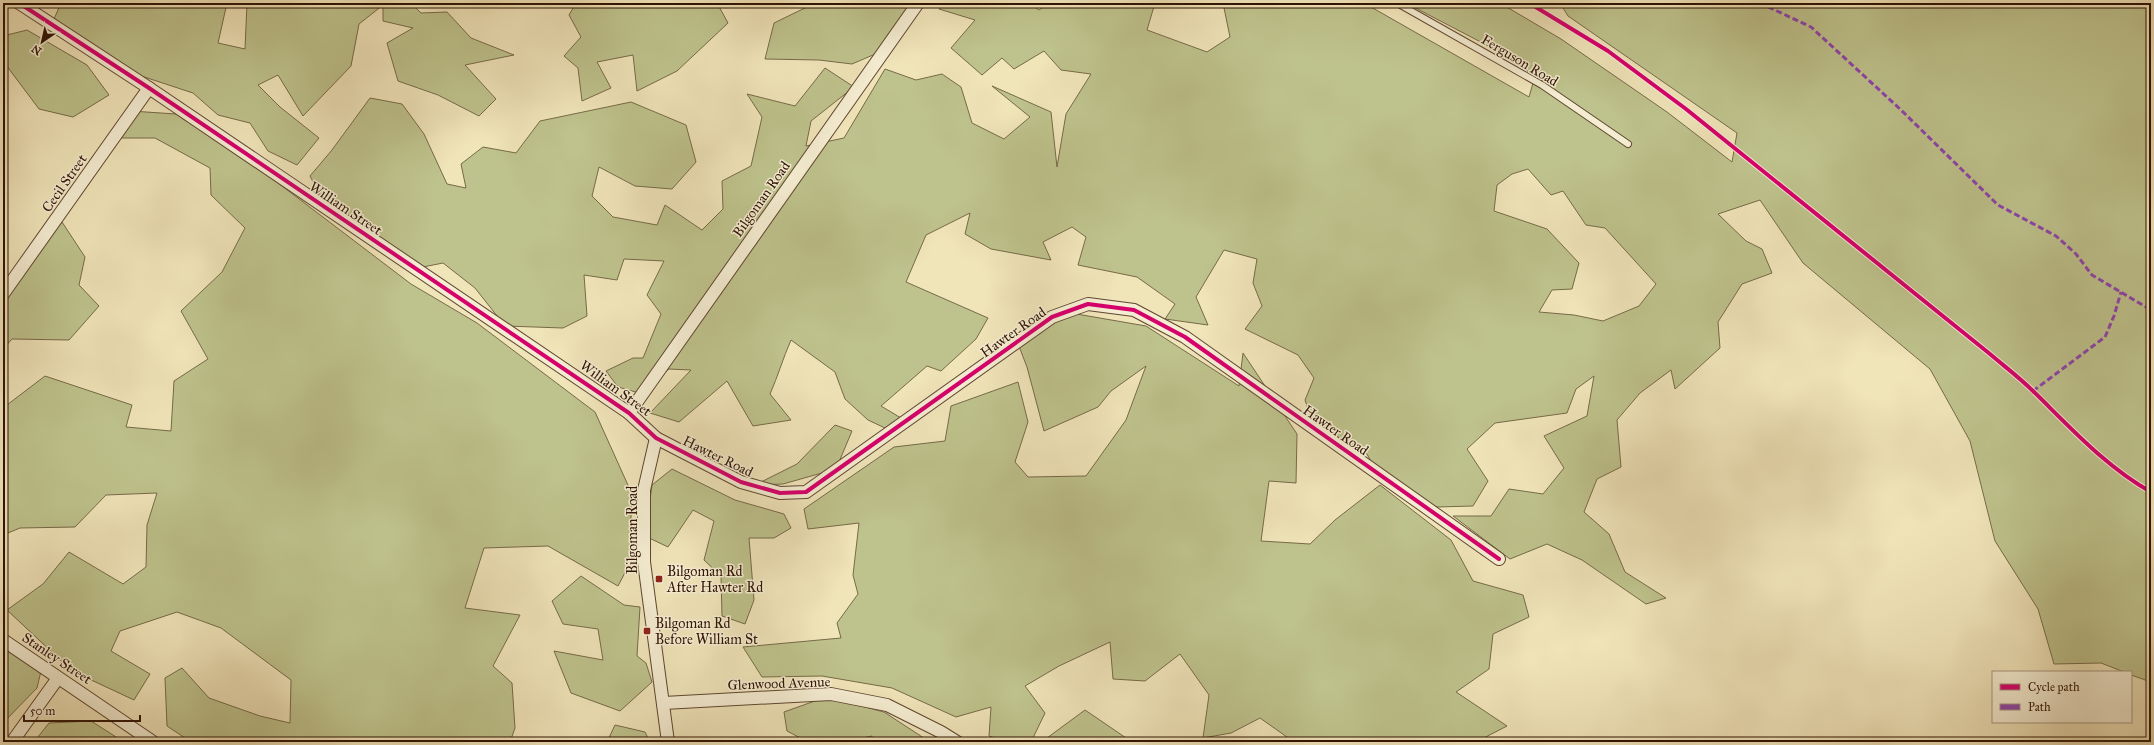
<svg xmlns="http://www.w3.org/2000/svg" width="2154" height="745" viewBox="0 0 2154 745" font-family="'IM FELL Great Primer',serif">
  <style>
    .green { fill: #bec28c; stroke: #766a48; fill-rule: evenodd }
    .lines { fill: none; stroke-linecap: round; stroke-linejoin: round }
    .service-casing { stroke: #5f4630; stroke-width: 8 }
    .minor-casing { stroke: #5f4630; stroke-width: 14 }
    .service { stroke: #f5edd2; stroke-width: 6 }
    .minor { stroke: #f5edd2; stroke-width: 12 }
    .quiet { stroke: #8e44ad; stroke-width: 3; stroke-dasharray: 6 3; stroke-linecap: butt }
    .cycleway-casing { stroke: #f5edd2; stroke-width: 6 }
    .cycleway { stroke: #d6006c; stroke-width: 4 }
    .poi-dot { fill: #8f2418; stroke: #f5edd2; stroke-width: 1.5 }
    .labels { text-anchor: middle; stroke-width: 3; stroke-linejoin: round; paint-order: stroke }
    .street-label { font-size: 14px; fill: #2f1203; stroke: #f5edd2 }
    .poi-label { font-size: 14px; fill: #2f1203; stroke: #f5edd2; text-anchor: start }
  </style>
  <rect width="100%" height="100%" fill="#f0e4b9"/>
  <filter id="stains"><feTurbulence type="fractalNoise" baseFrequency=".005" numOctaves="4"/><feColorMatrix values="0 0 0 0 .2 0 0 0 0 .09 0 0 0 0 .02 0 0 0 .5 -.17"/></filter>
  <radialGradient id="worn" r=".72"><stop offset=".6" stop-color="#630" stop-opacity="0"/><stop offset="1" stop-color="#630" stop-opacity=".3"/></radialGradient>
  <g class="green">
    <polygon points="61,3 227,3 218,43 245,49 247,3 411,3 421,13 447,12 471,38 514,55 465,65 496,99 479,116 438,95 398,81 387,43 413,28 383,21 383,5 359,24 351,66 303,116 278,75 258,85 280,107 319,138 297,165 268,151 250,123 218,115 193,93 126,71 54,19"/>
    <polygon points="576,3 674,3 674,5 717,3 728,23 677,71 637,91 633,55 597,62 611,88 582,101 578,68 564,56 581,37 569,15"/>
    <polygon points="808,3 916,3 887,49 852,64 819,60 765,59 774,23 809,6"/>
    <path d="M942 3H1029L1039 10 1049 3H1155L1147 30 1207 52 1230 37 1223 3H1364L1529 97 1535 76 1496 50 1406 3H1500L1561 39 1667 112 1732 162 1737 133 1568 16 1560 3H2151V682L2131 675V672H2124L2101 663 2054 664 2038 609 1995 541 1970 441 1930 369 1803 263 1760 200 1718 214 1746 241 1762 249 1772 273 1742 284 1718 322 1720 348 1675 389 1671 370 1640 393 1617 420 1621 467 1597 479 1584 512 1609 534 1625 572 1666 598 1646 604 1582 560 1547 544 1510 559 1453 516H1491L1509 489 1543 494 1564 468 1544 436 1587 416 1594 376 1576 389 1567 413 1495 423 1467 449 1488 481 1473 506 1437 507 1382 482 1367 454 1314 427 1305 400 1314 378 1298 355 1245 329 1262 306 1253 283 1257 259 1224 250 1196 297 1208 325 1165 319 1175 304 1137 277 1078 265 1086 237 1072 227 1043 242 1051 260 991 249 965 234 970 213 926 235 906 282 988 318 976 339 941 371 927 366 881 406 906 421 885 428 868 420 845 399 835 372 791 340C783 358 778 376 770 394L791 420 753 426 727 381 679 422 650 413 691 370 669 369 639 393 618 387 606 371 633 358H643L661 314 647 295 664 261 624 259 617 280 584 275 587 316 563 328 505 326 475 288 443 263 418 268 321 197 310 176 332 150 370 98 402 104 424 134 447 184 466 188 461 164 483 147 516 153 540 121 631 102 686 125 696 162 672 189 635 186 599 167 592 196 613 217 657 225 665 205 702 230 723 209 722 181 751 166 762 117 747 94 795 106 825 68 854 87 811 121 806 146 844 138 885 69 916 80 942 74 961 87 972 123 1004 139 1030 117 992 86 1051 112 1057 167 1066 114 1091 74 1061 70 1044 51 1014 69 1002 58 982 75 951 48 975 20 939 9ZM1528 169 1551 195 1563 191 1586 225 1605 228 1656 284 1639 306 1603 321 1574 315 1539 312 1552 290 1572 289 1579 263 1547 229 1494 211 1497 185 1512 174Z"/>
    <polygon points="27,30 87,65 109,95 73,117 39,109 3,61 3,36"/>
    <polygon points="131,111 176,114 265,173 411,284 477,323 595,412 632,494 629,565 618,586 548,546 484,548 465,608 520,615 493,666 512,683 515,728 510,742 191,742 167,726 165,678 182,668 209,698 260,716 290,723 291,680 221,628 177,612 120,631 111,651 150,674 134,700 72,671 7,610 43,584 69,552 123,584 146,567 147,525 157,493 106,495 75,527 20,528 3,535 3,408 45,376 132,405 126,427 171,431 174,381 208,359 181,311 222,272 245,228 211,195 210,168 155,138 112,138"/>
    <polygon points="62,222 85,257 79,285 99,306 69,340 12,339 3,349 3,296 29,261"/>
    <polygon points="1065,312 1146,326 1239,386 1243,353 1297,434 1296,483 1269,481 1261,541 1310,544 1335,520 1380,485 1451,540 1473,581 1523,595 1529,617 1493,634 1489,669 1456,692 1507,726 1476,742 1294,742 1260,718 1231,733 1203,738 1209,695 1180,654 1145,681 1113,679 1110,642 1059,666 1025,686 1045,713 1031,742 1006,742 989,736 991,707 956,717 892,688 822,676 762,677 743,647 841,638 837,623 858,594 853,575 859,523 808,529 804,509 894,447 945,441 951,406 1018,382 1028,422 1015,462 1028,477 1086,476 1126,420 1146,366 1111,391 1098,407 1044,431 1027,367 1015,336"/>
    <polygon points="835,425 852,431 836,469 783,484 755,485 797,464"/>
    <polygon points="672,469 735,500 784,514 791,528 774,538 749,538 754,600 745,624 722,616 721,576 704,560 714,521 693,510 668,547 645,536 652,485"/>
    <polygon points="581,576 624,605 640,607 637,656 646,663 652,682 620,711 571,693 554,651 603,660 598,629 563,624 552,601"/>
    <polygon points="3,648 41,671 37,688 3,723"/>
    <polygon points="826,697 884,712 930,742 872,742 872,736 843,742 808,742 787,731 784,712"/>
    <polygon points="1085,710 1132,742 1049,742 1047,738"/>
    <polygon points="91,721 124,742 34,742 49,723"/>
    <polygon points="615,725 645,732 650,742 607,742"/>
  </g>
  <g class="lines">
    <g class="service-casing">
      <polyline id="service" points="1397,3 1542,85 1628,144"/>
    </g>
    <g class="minor-casing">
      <g id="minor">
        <polyline points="19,3 149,88 629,413 656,438 741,482 780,493 806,492 1052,317 1088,304 1134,310 1185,337 1499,559"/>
        <polyline points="3,294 149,88"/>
        <polyline points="629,413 918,3"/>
        <polyline points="656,438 644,490 644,562 668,742"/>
        <polyline points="3,640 153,742"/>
        <polyline points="664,703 831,694 887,705 941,732 957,742"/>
        <polyline points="12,742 58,678"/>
      </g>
    </g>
    <use href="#service" class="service"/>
    <use href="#minor" class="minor"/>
    <g class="quiet">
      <polyline points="1760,3 1811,27 1900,109 1998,205 2056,236 2076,254 2092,275 2151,310"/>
      <polyline points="2033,391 2105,337 2114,316 2121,292"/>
    </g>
    <g class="cycleway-casing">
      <g id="cycleway">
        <polyline points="19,3 149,88 629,413 656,438 741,482 780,493 806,492 1052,317 1088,304 1134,310 1185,337 1499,559"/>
        <path d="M1529 3 1608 51 1686 109 1990 354C2004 366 2020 378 2033 391 2070 427 2105 466 2151 492"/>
      </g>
    </g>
    <use href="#cycleway" class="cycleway"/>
  </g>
  <g class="poi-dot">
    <rect x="655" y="575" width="8" height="8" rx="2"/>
    <rect x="643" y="627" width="8" height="8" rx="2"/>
  </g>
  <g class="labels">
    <g class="street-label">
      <text transform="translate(1520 60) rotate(31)" y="5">Ferguson Road</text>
      <text transform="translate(64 183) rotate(-55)" y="5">Cecil Street</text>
      <text transform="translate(761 199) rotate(-55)" y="5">Bilgoman Road</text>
      <text transform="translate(346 208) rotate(34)" y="5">William Street</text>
      <text transform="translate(1013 332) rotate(-35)" y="5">Hawter Road</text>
      <text transform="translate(616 388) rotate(36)" y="5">William Street</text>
      <text transform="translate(1336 430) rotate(35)" y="5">Hawter Road</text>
      <text transform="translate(718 456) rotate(26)" y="5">Hawter Road</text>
      <text transform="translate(632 530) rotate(-90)" y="5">Bilgoman Road</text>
      <text transform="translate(57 658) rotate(34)" y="5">Stanley Street</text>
      <text transform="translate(779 683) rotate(-2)" y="5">Glenwood Avenue</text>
    </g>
    <g class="poi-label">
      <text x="667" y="576">Bilgoman Rd<tspan x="667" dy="16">After Hawter Rd</tspan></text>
      <text x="655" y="628">Bilgoman Rd<tspan x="655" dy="16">Before William St</tspan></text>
    </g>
  </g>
  <rect width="2154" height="745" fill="none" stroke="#f0e4b9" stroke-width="16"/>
  <rect x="4" y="4" width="2146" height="737" fill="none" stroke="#2f1203" stroke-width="2"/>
  <rect x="8" y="8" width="2138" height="729" fill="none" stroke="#2f1203"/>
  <rect x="1992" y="671" width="140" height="52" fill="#f5edd2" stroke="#a6957f"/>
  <rect x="2000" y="684" width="20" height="6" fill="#d6006c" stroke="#a6957f"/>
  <text x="2028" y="691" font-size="12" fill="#2f1203">Cycle path</text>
  <rect x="2000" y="704" width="20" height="6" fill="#8e44ad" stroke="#a6957f"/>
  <text x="2028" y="711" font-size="12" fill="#2f1203">Path</text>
  <g transform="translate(42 42) rotate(214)" stroke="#f5edd2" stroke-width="3" paint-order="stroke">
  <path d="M0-3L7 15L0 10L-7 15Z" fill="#2f1203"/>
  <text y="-6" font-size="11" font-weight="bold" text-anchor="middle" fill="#2f1203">N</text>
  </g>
  <path d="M24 715v6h116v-6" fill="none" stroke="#2f1203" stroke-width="2"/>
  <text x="30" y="715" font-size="12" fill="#2f1203" stroke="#f5edd2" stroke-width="3" paint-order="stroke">50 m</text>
  <rect width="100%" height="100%" filter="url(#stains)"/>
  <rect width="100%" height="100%" fill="url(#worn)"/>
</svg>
